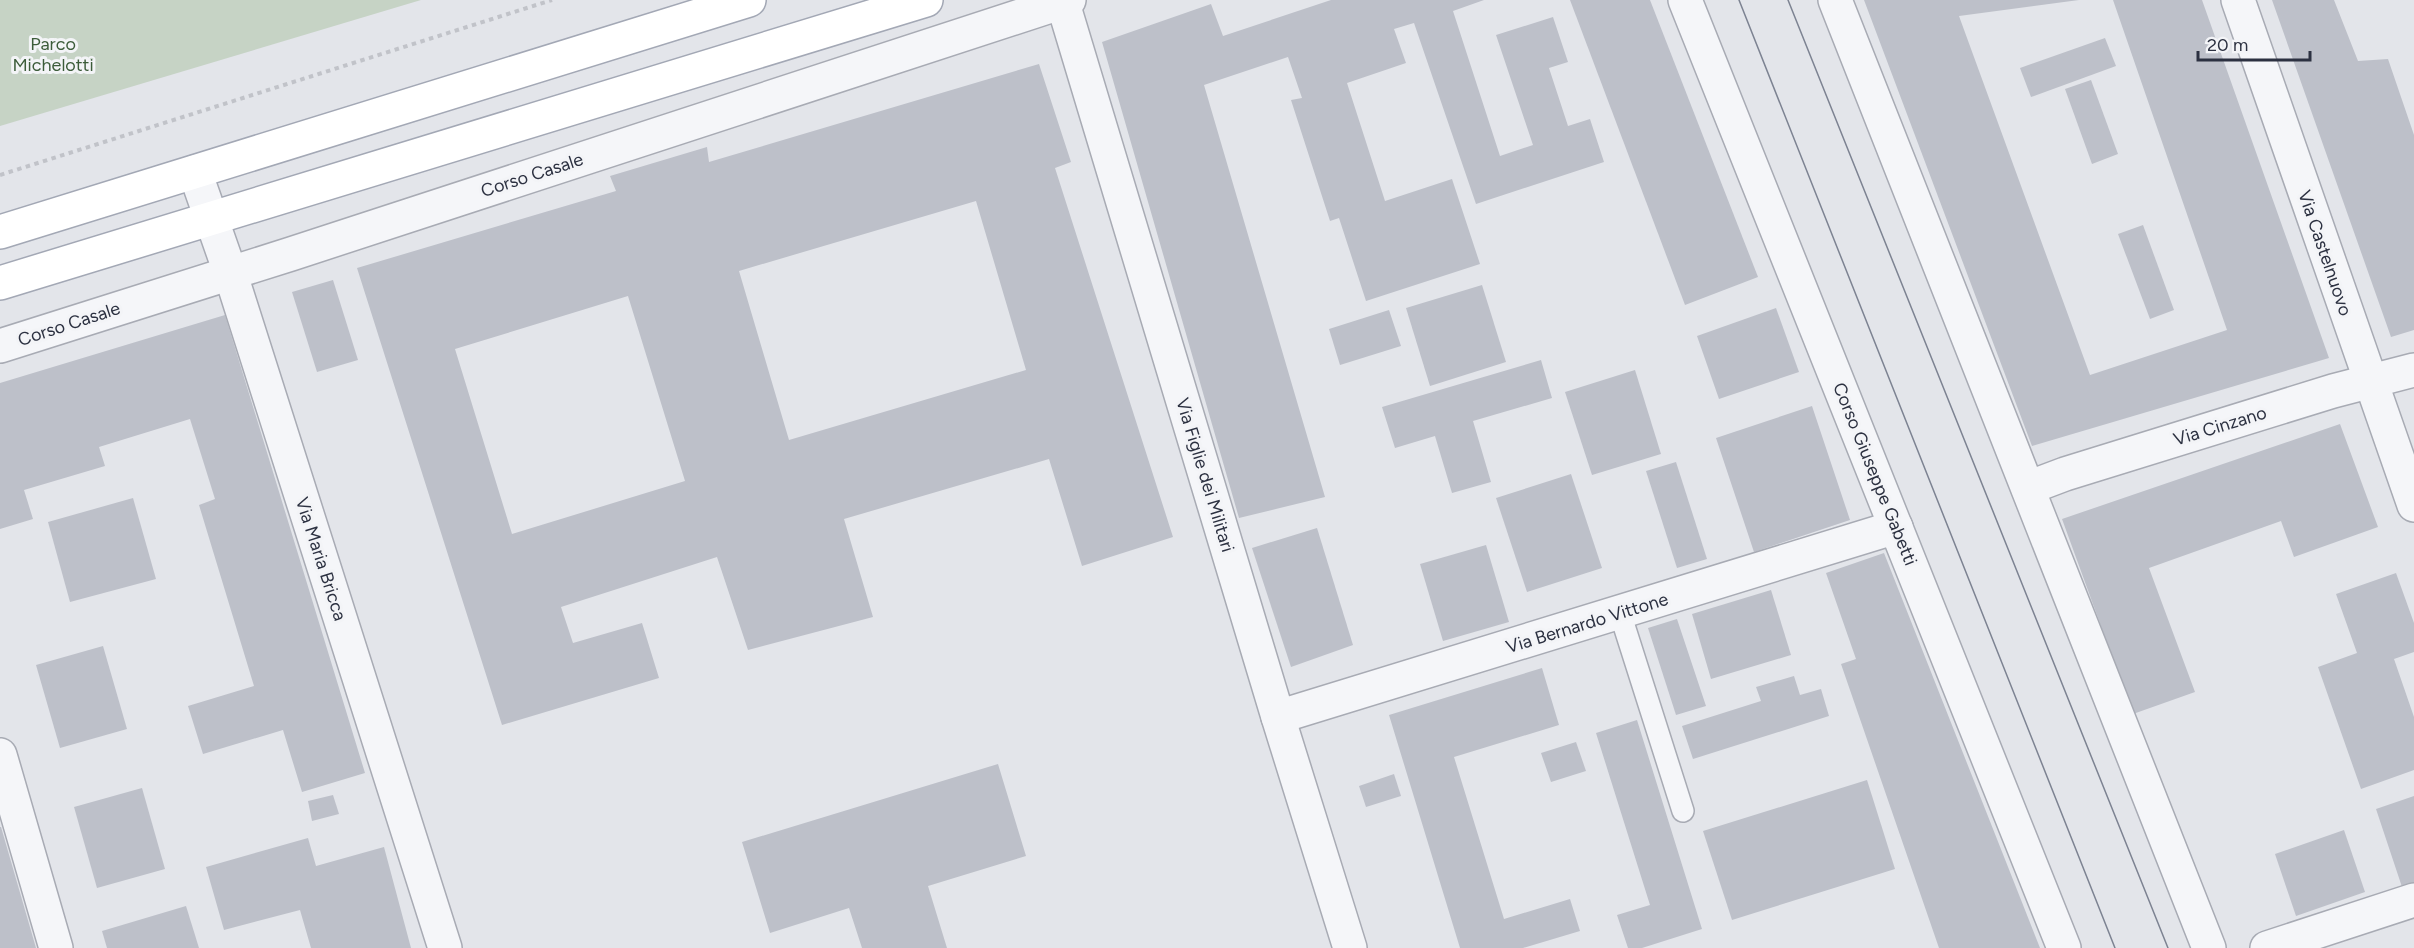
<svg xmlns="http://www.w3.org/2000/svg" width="2414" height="948" viewBox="0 0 2414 948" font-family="Figtree,sans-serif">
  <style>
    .green { fill: #c6d3c5 }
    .building { fill: #bdc0c9; fill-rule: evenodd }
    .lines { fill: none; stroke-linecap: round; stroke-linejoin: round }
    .service-casing { stroke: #a8abb4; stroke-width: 24 }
    .minor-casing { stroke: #a8abb4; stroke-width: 36 }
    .tertiary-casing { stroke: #a8abb4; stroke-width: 36 }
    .primary-casing { stroke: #a3a8b5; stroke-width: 36 }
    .path { stroke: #c1c3c9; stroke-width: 4; stroke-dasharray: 4.5 4.5; stroke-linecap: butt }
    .service { stroke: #f5f6f9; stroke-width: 21 }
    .minor { stroke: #f5f6f9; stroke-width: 33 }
    .tertiary { stroke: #f5f6f9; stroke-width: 33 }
    .primary { stroke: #fff; stroke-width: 33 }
    .tram { stroke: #7d8392; stroke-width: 1.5 }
    .labels { text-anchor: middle; stroke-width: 6; stroke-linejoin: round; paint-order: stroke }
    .park-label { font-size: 18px; fill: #3c5c3a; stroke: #f3f4f7 }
    .street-label { font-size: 18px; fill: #2c3141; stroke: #f3f4f7 }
  </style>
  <rect width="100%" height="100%" fill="#e3e5ea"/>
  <polygon class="green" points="0,0 421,0 0,126"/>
  <g class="building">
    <polygon points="1331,0 1484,0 1453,11 1500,156 1533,145 1496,35 1553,17 1568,62 1549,68 1568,126 1590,119 1604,162 1476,204 1414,23 1394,29 1406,63 1347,83 1385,201 1452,179 1480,264 1366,301 1339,218 1330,221 1291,100 1302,98 1288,57 1204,85 1325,497 1239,518 1102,42 1211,4 1223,36"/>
    <polygon points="1570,0 1650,0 1758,277 1685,305"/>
    <polygon points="1864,0 2079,0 1959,16 2090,375 2227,330 2113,0 2202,0 2329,358 2032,446"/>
    <polygon points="2272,0 2334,0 2358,61 2388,59 2414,135 2414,330 2391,337"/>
    <polygon points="2105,38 2116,66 2031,97 2020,68"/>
    <path d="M1039 64 1071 162 1055 168 1173 537 1082 566 1049 459 844 519 873 617 748 650 717 557 561 607 573 643 642 623 659 678 502 725 357 268 616 191 610 176 707 147 709 162ZM976 201 1026 370 789 440 739 271ZM628 296 685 481 512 534 455 349Z"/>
    <polygon points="2091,80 2118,154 2092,164 2065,89"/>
    <polygon points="2143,225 2174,310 2150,319 2118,234"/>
    <polygon points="333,280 358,360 317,372 292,292"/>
    <polygon points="1482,285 1506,362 1430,386 1406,308"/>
    <polygon points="1776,308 1799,372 1719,399 1697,336"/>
    <polygon points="1389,310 1401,346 1340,365 1329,329"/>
    <polygon points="225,315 365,773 302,792 283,730 203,754 188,706 254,686 199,505 215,499 190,419 99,447 105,466 24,490 33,519 0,529 0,383"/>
    <polygon points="1541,360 1552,398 1473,421 1491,482 1452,493 1435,436 1395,448 1382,407"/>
    <polygon points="1635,370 1661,454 1592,475 1565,392"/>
    <polygon points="1812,406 1850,520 1754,552 1716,438"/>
    <polygon points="2340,424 2378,527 2294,557 2281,521 2149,568 2195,692 2133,714 2062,519"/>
    <polygon points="1676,462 1707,559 1677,568 1646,471"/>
    <polygon points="1571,474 1602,568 1527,592 1496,498"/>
    <polygon points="133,498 156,579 70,602 48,522"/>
    <polygon points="1317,528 1353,645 1291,667 1252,548"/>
    <polygon points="1486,545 1509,622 1443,641 1420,564"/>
    <polygon points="1884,553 2040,948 1939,948 1841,664 1856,659 1826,573"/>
    <polygon points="2396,573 2414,623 2414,652 2394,659 2414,717 2414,770 2361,789 2318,667 2357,653 2336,594"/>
    <polygon points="1771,590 1791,655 1711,679 1692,614"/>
    <polygon points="1677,619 1706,706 1676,715 1648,628"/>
    <polygon points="103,646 127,729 60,748 36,665"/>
    <polygon points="1542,668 1559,725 1454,757 1504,919 1570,899 1580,931 1523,948 1460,948 1389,715"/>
    <polygon points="1794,676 1800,695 1821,689 1829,716 1693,759 1682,726 1761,701 1756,687"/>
    <polygon points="1637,720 1702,929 1642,948 1628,948 1617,915 1650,905 1596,733"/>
    <polygon points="1576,742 1586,771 1551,782 1541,753"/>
    <polygon points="998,764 1026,856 928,886 947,948 862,948 849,908 770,933 742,842"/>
    <polygon points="1394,774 1401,796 1366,807 1359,786"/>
    <polygon points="1867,780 1895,869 1732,920 1703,831"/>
    <polygon points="142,788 165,869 97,888 74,807"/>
    <polygon points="333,795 339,814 312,821 308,801"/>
    <polygon points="2414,796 2414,883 2402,887 2376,809"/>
    <polygon points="0,827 1,827 36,948 0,948"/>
    <polygon points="2344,830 2365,892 2296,916 2275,854"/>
    <polygon points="308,838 316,866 384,847 411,948 311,948 300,910 224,930 206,867"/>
    <polygon points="186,906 199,948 107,948 102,931"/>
  </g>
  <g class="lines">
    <g class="service-casing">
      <polyline id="service" points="1620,613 1683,811"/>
    </g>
    <g class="minor-casing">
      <g id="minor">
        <polyline points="1062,0 1278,717 1350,948"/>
        <polyline points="2238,0 2414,505"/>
        <polyline points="195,172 230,272 445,948"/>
        <polyline points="0,346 291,254 1069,0"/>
        <polyline points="2028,488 2065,474 2333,391 2414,370"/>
        <polyline points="1278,717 1896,527"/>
        <polyline points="0,755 56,948"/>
        <polyline points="2267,948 2414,900"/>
      </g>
    </g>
    <g class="tertiary-casing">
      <g id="tertiary">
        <polyline points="1685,0 2064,948"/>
        <polyline points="1835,0 2209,948"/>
      </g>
    </g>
    <g class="primary-casing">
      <g id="primary">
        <polyline points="0,232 749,0"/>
        <polyline points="0,283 926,0"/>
      </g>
    </g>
    <polyline class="path" points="0,175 552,0"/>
    <use href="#service" class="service"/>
    <use href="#minor" class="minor"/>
    <use href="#tertiary" class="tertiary"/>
    <use href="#primary" class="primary"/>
    <g class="tram">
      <polyline points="1739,0 2115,948"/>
      <polyline points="1788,0 2168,948"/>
    </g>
  </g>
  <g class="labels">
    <g class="park-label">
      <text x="53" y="50">Parco<tspan x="53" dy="21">Michelotti</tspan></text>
    </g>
    <g class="street-label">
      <text transform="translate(532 175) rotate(-18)" y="6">Corso Casale</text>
      <text transform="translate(2325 253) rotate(71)" y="6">Via Castelnuovo</text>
      <text transform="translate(69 324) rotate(-18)" y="6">Corso Casale</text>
      <text transform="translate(2220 426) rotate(-17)" y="6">Via Cinzano</text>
      <text transform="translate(1875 474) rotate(68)" y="6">Corso Giuseppe Gabetti</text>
      <text transform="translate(1205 475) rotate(73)" y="6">Via Figlie dei Militari</text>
      <text transform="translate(321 559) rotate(72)" y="6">Via Maria Bricca</text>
      <text transform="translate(1587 623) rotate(-17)" y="6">Via Bernardo Vittone</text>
    </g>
  </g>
  <path d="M2198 51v9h112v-9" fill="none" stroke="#2c3141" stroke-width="3"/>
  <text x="2207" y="51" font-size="18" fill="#2c3141" stroke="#f3f4f7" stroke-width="4.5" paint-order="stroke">20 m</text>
</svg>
